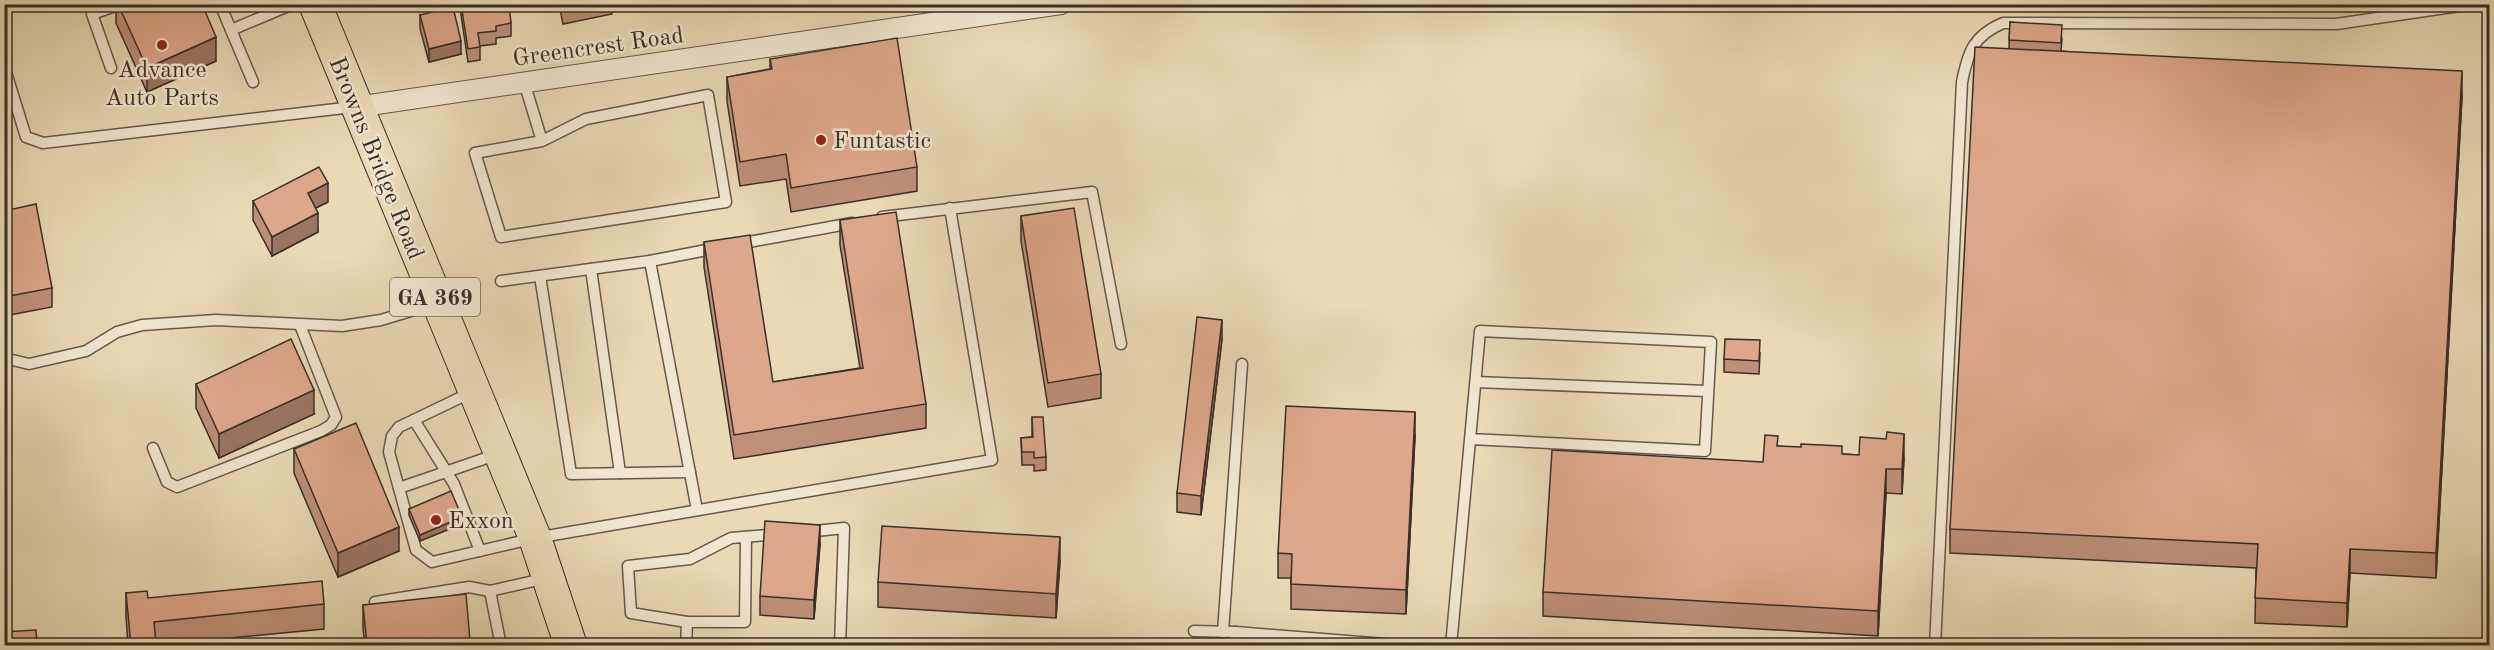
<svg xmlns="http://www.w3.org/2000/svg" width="2494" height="650" viewBox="0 0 2494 650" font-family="'Old Standard TT',serif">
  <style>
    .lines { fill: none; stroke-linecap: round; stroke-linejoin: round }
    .service-casing { stroke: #66594a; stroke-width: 13 }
    .minor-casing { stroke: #66594a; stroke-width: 22 }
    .primary-casing { stroke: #3b2e27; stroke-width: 34 }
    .service { stroke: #f1e6cf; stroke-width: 10 }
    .minor { stroke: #f1e6cf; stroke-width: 20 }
    .primary { stroke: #e9d9b5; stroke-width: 32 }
    .wall { fill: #be9078; stroke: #3b2e27; stroke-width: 1.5 }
    .shaded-wall { fill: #9b7561; stroke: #3b2e27; stroke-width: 1.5 }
    .building { fill: #dda78b; stroke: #3b2e27; stroke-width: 1.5 }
    .poi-dot { fill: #8f2418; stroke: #f1e6cf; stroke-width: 2 }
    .labels { text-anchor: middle; stroke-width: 5; stroke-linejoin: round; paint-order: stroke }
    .shield { fill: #f1e6cf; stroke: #726559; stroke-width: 1.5 }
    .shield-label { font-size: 22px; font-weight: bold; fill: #3b2e27 }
    .street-label { font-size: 24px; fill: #3b2e27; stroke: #f1e6cf }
    .poi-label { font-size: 24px; fill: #3b2e27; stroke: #f1e6cf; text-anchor: start }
  </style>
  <rect width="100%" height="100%" fill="#e9d9b5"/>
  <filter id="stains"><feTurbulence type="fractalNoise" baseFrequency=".00333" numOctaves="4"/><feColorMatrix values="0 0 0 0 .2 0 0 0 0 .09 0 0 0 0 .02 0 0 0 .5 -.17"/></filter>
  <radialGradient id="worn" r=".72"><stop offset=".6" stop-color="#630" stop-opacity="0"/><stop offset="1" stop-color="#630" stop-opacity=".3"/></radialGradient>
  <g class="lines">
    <g class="service-casing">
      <g id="service">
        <polyline points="220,4 231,30 293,4"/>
        <polyline points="231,30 253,82"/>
        <polyline points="4,66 26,137 43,143 353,107"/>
        <polyline points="111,68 92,14 121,4"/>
        <polyline points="524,82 542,141 475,153 501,237 726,202 708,95 586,119 542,141"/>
        <polyline points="882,217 1092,192 1121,344"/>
        <polyline points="738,244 852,223"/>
        <polyline points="650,261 697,510"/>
        <polyline points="591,269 620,473"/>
        <polyline points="540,276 571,474 690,472"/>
        <polyline points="501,281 650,261 717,248"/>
        <polyline points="4,358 29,364 86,351 117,332 142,325 216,320 342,326 381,320 434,304"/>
        <polyline points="1476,382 1707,391"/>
        <polyline points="472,392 399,427 392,436 389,452 416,550 432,562 535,538 992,460 950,208"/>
        <polyline points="414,420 454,484 480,551"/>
        <polyline points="153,448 167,482 177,487 321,431 331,425 336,417 300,325"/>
        <polyline points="399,488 498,454"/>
        <polyline points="806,532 844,528 840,646"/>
        <polyline points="746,537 745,622 687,622 631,613 628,566 690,559 731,538 779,534"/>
        <polyline points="375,602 469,587 490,591"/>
        <polyline points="1194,631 1236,632 1235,646"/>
        <polyline points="1223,632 1242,364"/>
        <polyline points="1236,632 1410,646"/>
        <polyline points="501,646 490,591 547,578"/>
        <polyline points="686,646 687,622"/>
        <polyline points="1451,646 1480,331 1711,342 1705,451 1470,439"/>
        <path d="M1935 646 1962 82C1968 52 1973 36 2003 23L2336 24 2473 4"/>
      </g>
    </g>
    <g class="minor-casing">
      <polyline id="minor" points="356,107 1061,4"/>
    </g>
    <g class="primary-casing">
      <polyline id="primary" points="315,4 535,538 571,646"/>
    </g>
    <use href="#service" class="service"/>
    <use href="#minor" class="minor"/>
    <use href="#primary" class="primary"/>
  </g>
  <g class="wall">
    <polygon points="116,4 202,4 216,61 147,92 116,23"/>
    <polygon points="461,4 511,23 511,36 496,38 496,44 480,46 480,60 468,62 461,15"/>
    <polygon points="559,4 612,4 612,14 563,24"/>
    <rect x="632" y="4" width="30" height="7"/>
    <polygon points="420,15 461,54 429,62 420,29"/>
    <polygon points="2010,22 2062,38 2061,51 2462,96 2436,578 2350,573 2347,627 2255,623 2256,568 1950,553 1950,529 2009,49"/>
    <polygon points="770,59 917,167 917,191 791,212 786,179 740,186 727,101 727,77 770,69"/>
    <polygon points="253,201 328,202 315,208 318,232 272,256 253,220"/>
    <polygon points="4,211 52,288 52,307 4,316"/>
    <polygon points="1021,216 1101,374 1101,398 1048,407 1021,241"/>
    <polygon points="840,220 926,404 926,428 734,459 704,267 704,242 773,382 860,368 840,245"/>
    <polygon points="1222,339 1201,515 1177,512 1177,493"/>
    <polygon points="1760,353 1759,374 1724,372 1724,359"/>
    <polygon points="196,384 314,414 219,458 196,408"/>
    <polygon points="1032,417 1046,457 1046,470 1034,471 1034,465 1022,465 1021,438 1032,437"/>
    <polygon points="1415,436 1406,614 1291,609 1291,578 1278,578 1278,553"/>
    <polygon points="1778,446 1842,454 1904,458 1902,494 1886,493 1878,636 1543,616 1543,592 1763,462"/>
    <polygon points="294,449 399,551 338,577 294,473"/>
    <polygon points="409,509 462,524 420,541 409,515"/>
    <polygon points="820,544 814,619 760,615 760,596"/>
    <polygon points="1060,561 1056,618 878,607 878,582"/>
    <polygon points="126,593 148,598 324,604 324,629 158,645 128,645 126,617"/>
    <polygon points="363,605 470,641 470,645 365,645 363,629"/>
  </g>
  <g class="shaded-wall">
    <polygon points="216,37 216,61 147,92 147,68"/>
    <polygon points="461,41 461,54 429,62 429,49"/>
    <polygon points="2462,71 2462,96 2436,578 2436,553"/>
    <polygon points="328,183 328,202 308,212 308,193"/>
    <polygon points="318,213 318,232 272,256 272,237"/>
    <polygon points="1222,320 1222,339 1201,515 1201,496"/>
    <polygon points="314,390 314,414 219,458 219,434"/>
    <polygon points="1415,412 1415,436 1406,614 1406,590"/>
    <polygon points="1904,434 1904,458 1902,494 1902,469"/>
    <polygon points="1886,469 1886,493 1878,636 1878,611"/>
    <polygon points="462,517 462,524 420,541 420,535"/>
    <polygon points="820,525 820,544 814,619 814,600"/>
    <polygon points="399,527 399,551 338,577 338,553"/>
    <polygon points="1060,537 1060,561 1056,618 1056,594"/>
    <polygon points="2350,549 2350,573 2347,627 2347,603"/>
  </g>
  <g class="building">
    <polygon points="118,4 202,4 216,37 147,68"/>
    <polygon points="461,4 509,4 511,23 496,26 496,31 478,33 480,47 468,49"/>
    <polygon points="561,4 595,4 563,11"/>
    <polygon points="453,7 461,41 429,49 420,15"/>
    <polygon points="2010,22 2062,25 2061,43 2009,40"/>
    <polygon points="897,38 917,167 791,188 786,154 740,162 727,77 772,69 770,59"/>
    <polygon points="1975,47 2462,71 2436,553 2350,549 2347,603 2255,598 2258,544 1950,529"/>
    <polygon points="319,167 328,183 308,193 318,213 272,237 253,201"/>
    <polygon points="36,204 52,288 4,297 4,211"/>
    <polygon points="1074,208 1101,374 1048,383 1021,216"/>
    <polygon points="896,212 926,404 734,435 704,242 750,235 773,382 863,368 840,220"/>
    <polygon points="1197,317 1222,320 1201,496 1177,493"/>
    <polygon points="291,339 314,390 219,434 196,384"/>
    <polygon points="1725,339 1760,340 1759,361 1724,359"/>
    <polygon points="1286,406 1415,412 1406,590 1291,584 1292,554 1278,553"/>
    <polygon points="1032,417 1043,417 1046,457 1034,458 1034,452 1022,452 1021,438 1033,437"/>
    <polygon points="356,423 399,527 338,553 294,449"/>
    <polygon points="1887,432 1904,434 1902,469 1886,469 1878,611 1543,592 1552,450 1763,462 1765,435 1778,436 1777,446 1801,447 1801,444 1842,446 1842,454 1859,455 1860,437 1886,439"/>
    <polygon points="451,491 462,517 420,535 409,509"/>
    <polygon points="765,521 820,525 814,600 760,596"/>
    <polygon points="882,526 1060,537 1056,594 878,582"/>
    <polygon points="322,581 324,604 154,622 156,645 131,645 126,593 147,591 148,598"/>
    <polygon points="466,594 470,641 426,645 367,645 363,605"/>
    <polygon points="36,630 37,645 4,645 4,632"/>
  </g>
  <g class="poi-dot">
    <circle cx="162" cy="45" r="6"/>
    <circle cx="821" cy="140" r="6"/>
    <circle cx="436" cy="520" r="6"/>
  </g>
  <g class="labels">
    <rect class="shield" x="390" y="278" width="90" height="38" rx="4.5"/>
    <g class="shield-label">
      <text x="435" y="305">GA 369</text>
    </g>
    <g class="street-label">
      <text transform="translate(598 46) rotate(-8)" y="8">Greencrest Road</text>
      <text transform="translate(377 158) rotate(68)" y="8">Browns Bridge Road</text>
    </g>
    <g class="poi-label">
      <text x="162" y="77" text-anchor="middle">Advance<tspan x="162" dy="28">Auto Parts</tspan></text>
      <text x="833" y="148">Funtastic</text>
      <text x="448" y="528">Exxon</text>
    </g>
  </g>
  <rect width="2494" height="650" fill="none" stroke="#e9d9b5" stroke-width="24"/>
  <rect x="6" y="6" width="2482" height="638" fill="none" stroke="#3b2e27" stroke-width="3"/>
  <rect x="12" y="12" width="2470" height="626" fill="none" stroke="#3b2e27" stroke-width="1.5"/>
  <rect width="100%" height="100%" filter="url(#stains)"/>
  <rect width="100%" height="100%" fill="url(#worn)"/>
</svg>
